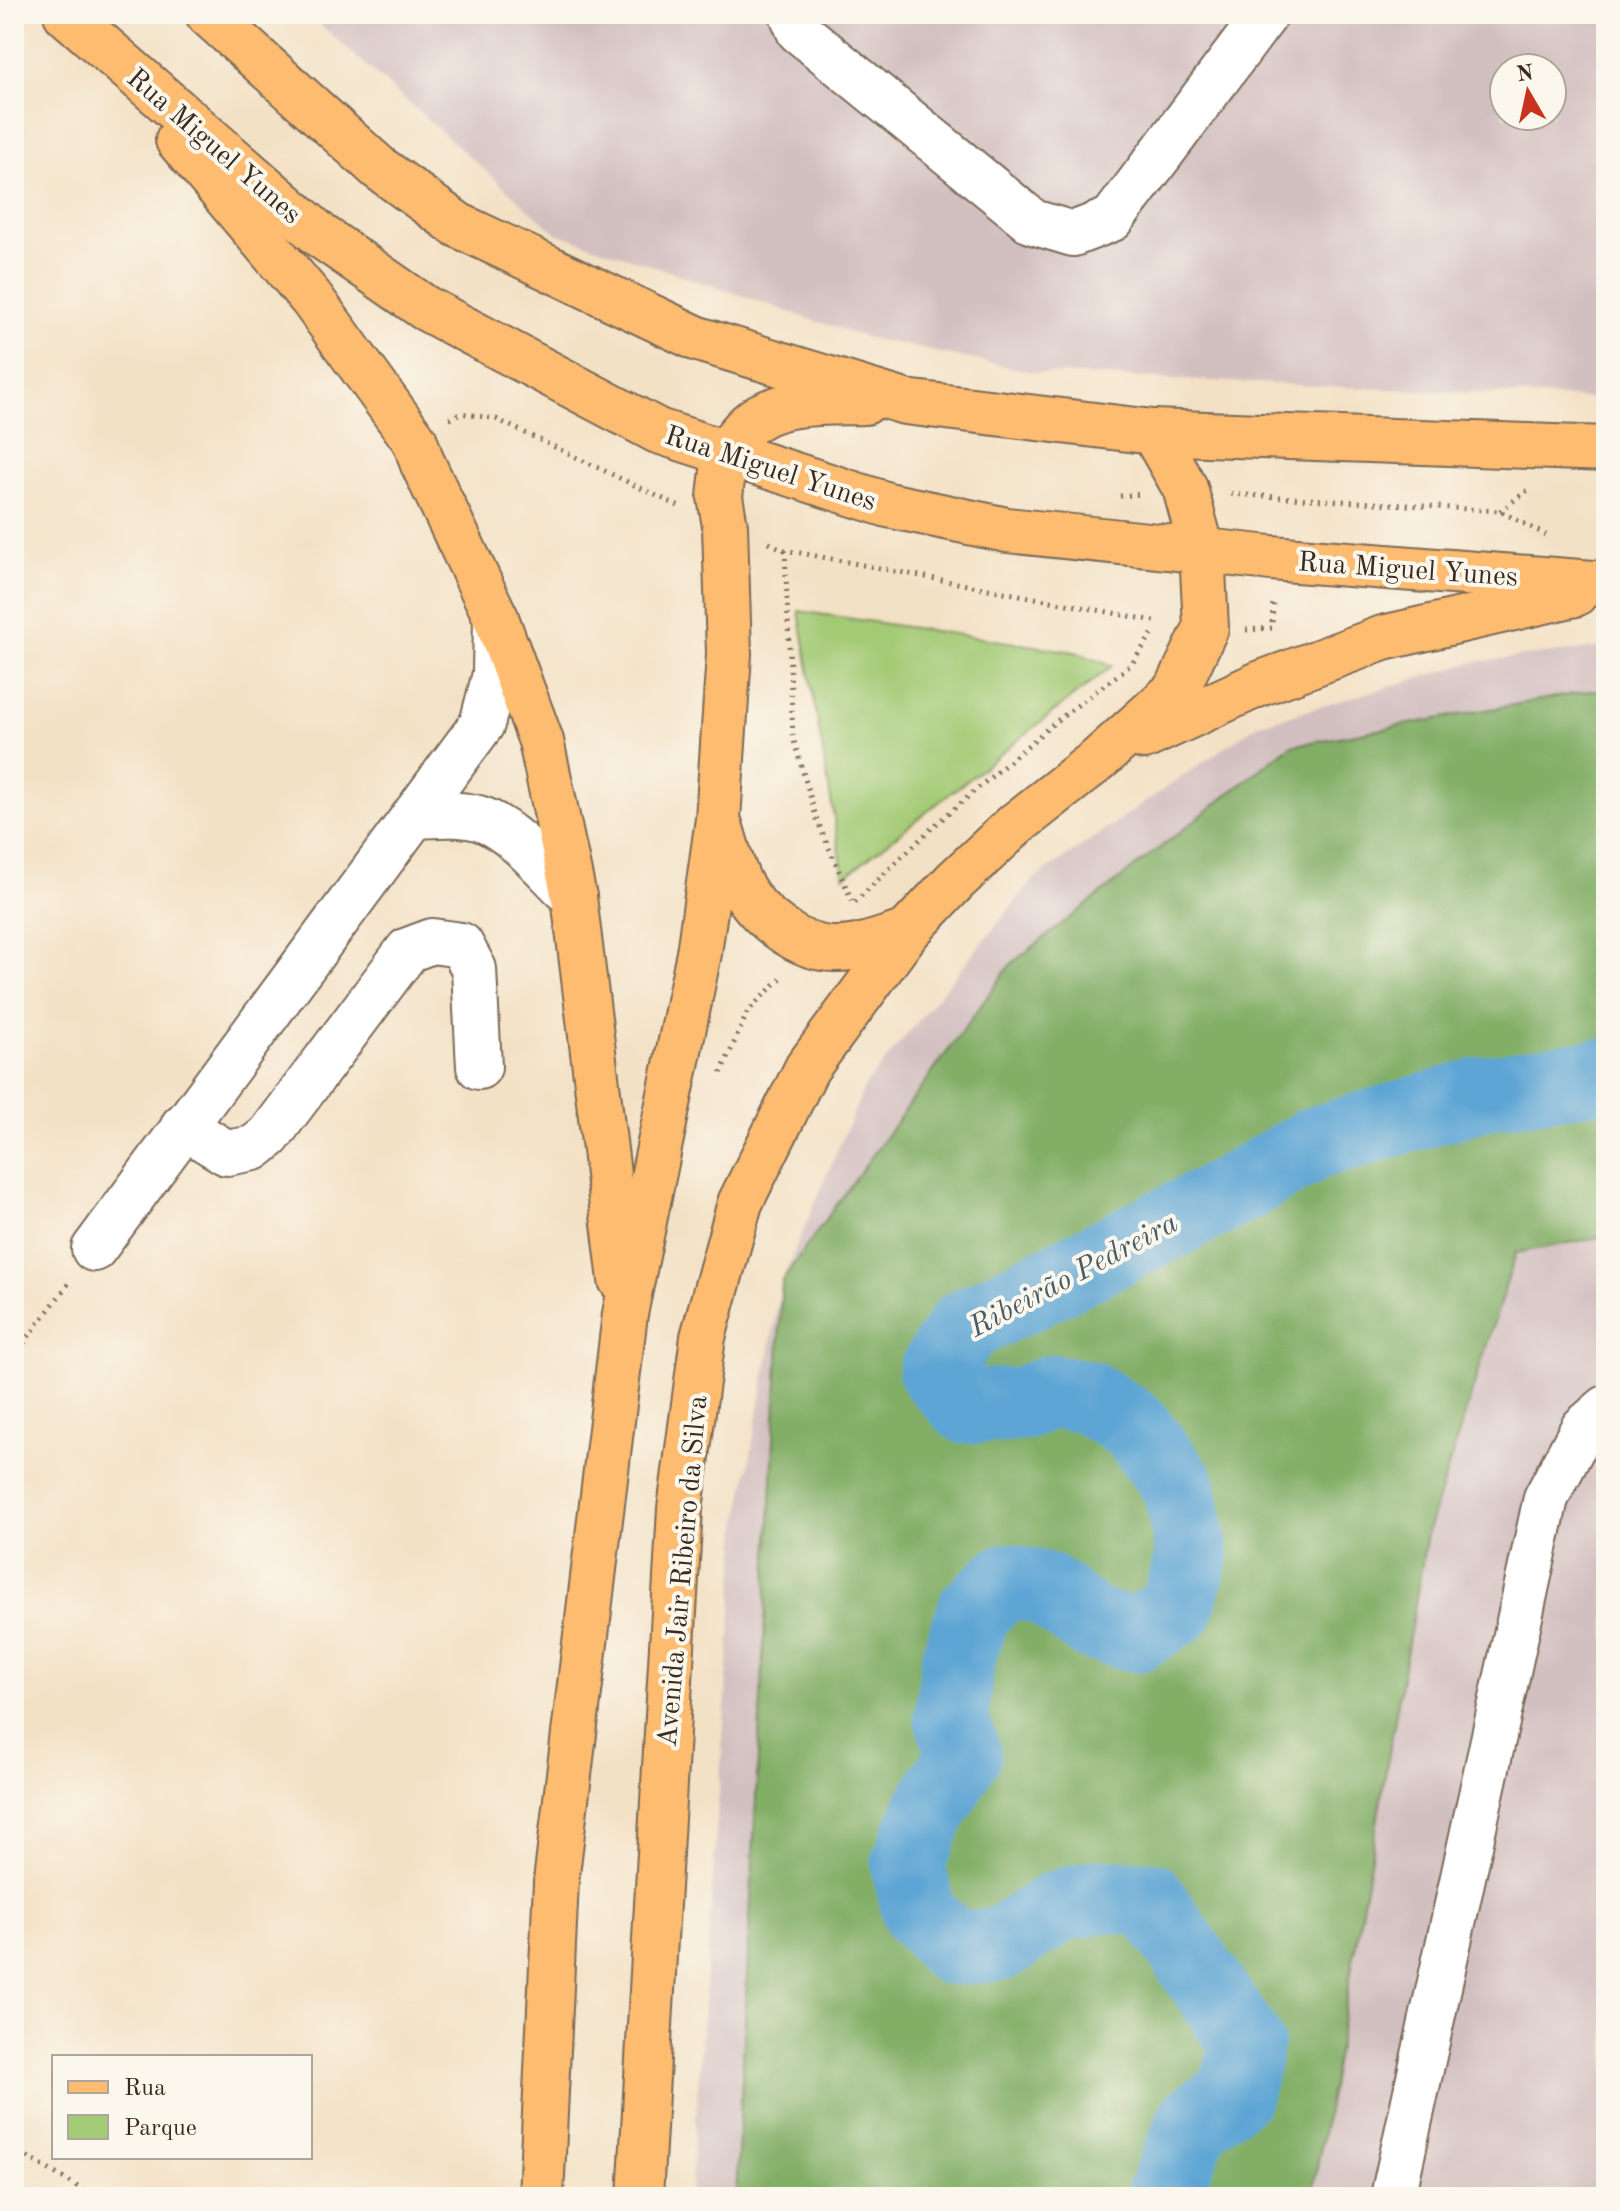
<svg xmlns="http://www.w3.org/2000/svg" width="1620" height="2211" viewBox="0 0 1620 2211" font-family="'Old Standard TT',serif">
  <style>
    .industrial { fill: #d2bfc0; fill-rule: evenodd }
    .green { fill: #a3ca75; stroke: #6f7a4a; stroke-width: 2 }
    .forest { fill: #82ae66; stroke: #5e6c42; stroke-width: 2 }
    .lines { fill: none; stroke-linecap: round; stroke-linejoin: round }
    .river { stroke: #5da5d4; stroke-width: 74 }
    .minor-casing { stroke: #7b6a58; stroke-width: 48 }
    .major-casing { stroke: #7b6a58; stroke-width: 48 }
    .path { stroke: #7b6a58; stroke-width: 5; stroke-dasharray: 2 6; stroke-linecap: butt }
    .minor { stroke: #fff; stroke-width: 44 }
    .major { stroke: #fdbc6f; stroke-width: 44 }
    .labels { text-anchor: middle; stroke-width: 8; stroke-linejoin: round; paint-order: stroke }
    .street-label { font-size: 28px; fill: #3b2a1e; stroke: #fbf7ec }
    .water-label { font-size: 30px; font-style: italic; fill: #495b67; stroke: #fbf7ec }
  </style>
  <rect width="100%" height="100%" fill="#fbf7ec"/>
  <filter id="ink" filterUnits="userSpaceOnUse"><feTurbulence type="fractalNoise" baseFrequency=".0125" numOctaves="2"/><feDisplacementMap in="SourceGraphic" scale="16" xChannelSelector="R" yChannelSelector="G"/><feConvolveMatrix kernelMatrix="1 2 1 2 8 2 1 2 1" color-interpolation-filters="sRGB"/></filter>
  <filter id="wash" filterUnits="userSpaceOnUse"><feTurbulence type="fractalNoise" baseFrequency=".006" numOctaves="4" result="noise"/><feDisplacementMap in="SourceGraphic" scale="32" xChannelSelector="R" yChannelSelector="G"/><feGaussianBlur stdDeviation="1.8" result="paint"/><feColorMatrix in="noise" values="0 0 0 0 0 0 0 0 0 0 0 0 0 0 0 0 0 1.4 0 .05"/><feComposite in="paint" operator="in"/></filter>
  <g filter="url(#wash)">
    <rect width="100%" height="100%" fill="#f3e1c5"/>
    <g class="industrial">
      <path d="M308 14H1606V399L1037 373 864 337 556 233ZM1504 68H1552V116H1504Z"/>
      <polygon points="1606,647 1606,2197 690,2197 738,1526 782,1280 865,1086 1034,879 1257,725 1474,662"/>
    </g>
    <polygon class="green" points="799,611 1075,652 1112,666 844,877"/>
    <polygon class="forest" points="1594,690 1606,690 1606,1236 1516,1253 1427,1534 1312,2197 736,2197 782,1280 1011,964 1290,746"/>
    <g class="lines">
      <polyline class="river" points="1162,2197 1195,2120 1235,2093 1247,2044 1149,1898 1097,1896 1057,1907 1001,1944 953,1949 919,1914 908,1864 929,1813 964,1754 951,1718 958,1658 975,1609 1007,1580 1045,1589 1093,1624 1136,1635 1177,1609 1192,1556 1180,1487 1134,1426 1088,1397 1052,1391 1021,1404 967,1407 935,1372 964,1326 1229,1193 1315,1143 1488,1092 1606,1074"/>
    </g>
  </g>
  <g filter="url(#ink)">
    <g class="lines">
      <g class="minor-casing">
        <g id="minor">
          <polyline points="792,14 799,31 1033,222 1073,234 1112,219 1266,14"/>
          <path d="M416 816C438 815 463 812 484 820 518 834 548 873 574 897"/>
          <polyline points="183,1126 227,1153 254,1148 269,1136 408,950 432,941 461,945 474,969 479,1067"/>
          <polyline points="94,1249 482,724 495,674 496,618"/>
          <polyline points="1393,2197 1546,1498 1583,1428 1606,1408"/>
        </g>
      </g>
      <g class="major-casing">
        <g id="major">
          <polyline points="66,14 321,236 425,308 658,431 888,505 1007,530 1271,558 1606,584"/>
          <polyline points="208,14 379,168 458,225 698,339 905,402 1153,432 1606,449"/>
          <polyline points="178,140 311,298 415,441 422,462 496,618 541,741 574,897 621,1280"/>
          <path d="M725 453C732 443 740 432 749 424 776 399 830 403 865 402"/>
          <polyline points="1144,737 1259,684 1383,638 1575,594"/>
          <path d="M720 825C726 844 731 866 740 884 756 915 798 949 834 949 859 950 884 939 907 932"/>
          <polyline points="541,2197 556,1882 625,1314 699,953 718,819 729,654 725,526 720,497 725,453"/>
          <polyline points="640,2197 680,1509 703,1337 740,1203 807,1068 907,932 956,880 1015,825 1099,759 1177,689 1206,628 1202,550 1185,488 1153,432"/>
        </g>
      </g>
      <g class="path">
        <polyline points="450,419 461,413 496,419 678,506"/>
        <polyline points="1231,494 1500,511 1546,535"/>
        <polyline points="1120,496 1142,494"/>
        <polyline points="1500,511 1528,490"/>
        <polyline points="769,543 785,550 1160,622"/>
        <polyline points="785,550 793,738 817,820 853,903"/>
        <polyline points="1246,630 1272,628 1273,600"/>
        <polyline points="855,902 934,826 1054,723 1131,665 1152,634"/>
        <polyline points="721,1073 748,1011 781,978"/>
        <polyline points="14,1356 69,1283"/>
        <polyline points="14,2149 95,2197"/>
      </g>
      <use href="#minor" class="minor"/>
      <use href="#major" class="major"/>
    </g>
  </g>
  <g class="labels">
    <g class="street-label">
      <text transform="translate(215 145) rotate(41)" y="10">Rua Miguel Yunes</text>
      <text transform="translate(771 467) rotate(18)" y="10">Rua Miguel Yunes</text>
      <text transform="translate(1408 568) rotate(4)" y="10">Rua Miguel Yunes</text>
      <text transform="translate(681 1571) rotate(-85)" y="10">Avenida Jair Ribeiro da Silva</text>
    </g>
    <g class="water-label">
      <text transform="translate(1073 1274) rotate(-28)" y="10">Ribeirão Pedreira</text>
    </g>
  </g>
  <rect width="1620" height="2211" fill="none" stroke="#fbf7ec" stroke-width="48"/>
  <rect x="52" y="2055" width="260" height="104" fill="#fbf7ec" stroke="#aea59a" stroke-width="2"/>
  <rect x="68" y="2081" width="40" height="12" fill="#fdbc6f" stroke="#aea59a" stroke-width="2"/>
  <text x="124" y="2095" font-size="24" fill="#3b2a1e">Rua</text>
  <rect x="68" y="2115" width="40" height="24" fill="#a3ca75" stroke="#aea59a" stroke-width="2"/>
  <text x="124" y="2135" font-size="24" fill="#3b2a1e">Parque</text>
  <g transform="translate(1528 92) rotate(351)"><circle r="38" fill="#fbf7ec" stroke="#aea59a" stroke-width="2"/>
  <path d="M0-6L14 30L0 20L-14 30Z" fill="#c8321e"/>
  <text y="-12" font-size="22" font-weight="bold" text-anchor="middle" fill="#3b2a1e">N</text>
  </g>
</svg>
